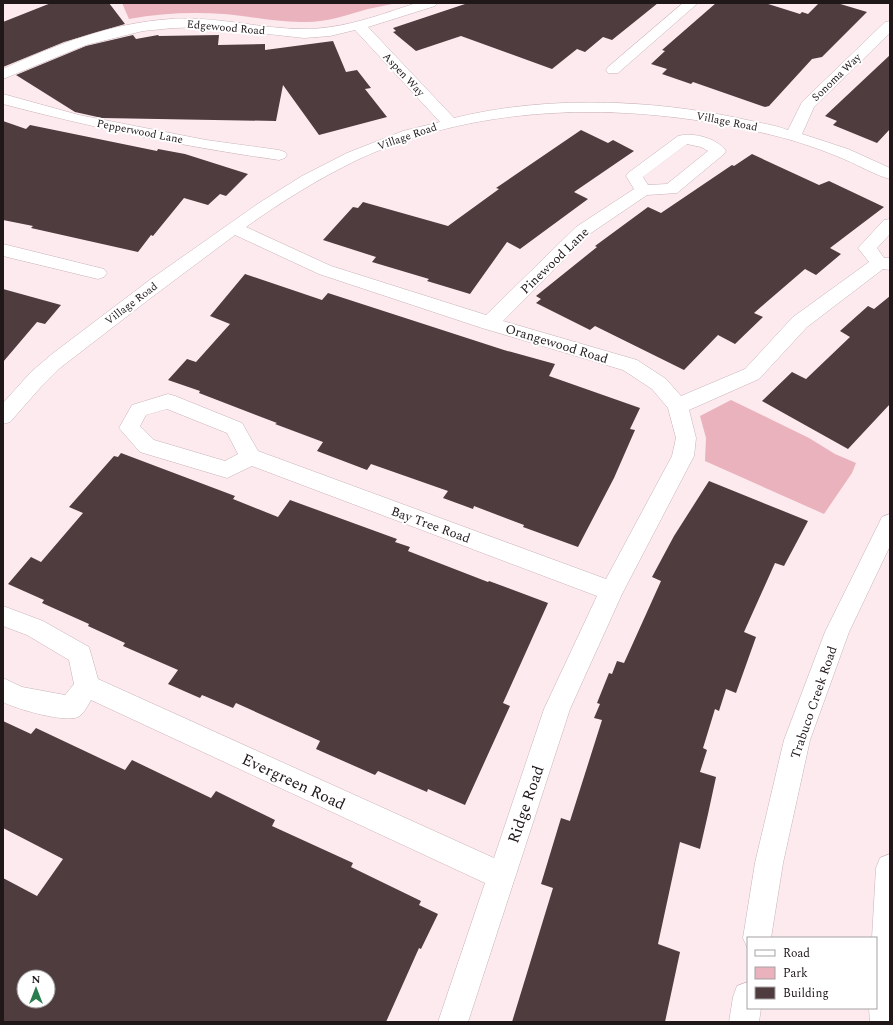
<svg xmlns="http://www.w3.org/2000/svg" width="893" height="1025" viewBox="0 0 893 1025" font-family="Spectral,serif">
  <style>
    .green { fill: #eab2bd }
    .building { fill: #4e3c3f; fill-rule: evenodd }
    .lines { fill: none; stroke-linecap: round; stroke-linejoin: round }
    .minor-casing { stroke: #c9b3b7; stroke-width: 1 }
    .minor { fill: #fff; fill-rule: evenodd }
    .labels { text-anchor: middle; stroke-width: 4; stroke-linejoin: round; paint-order: stroke }
    .far-street-label { font-size: 11px; fill: #1f1718; stroke: #fff }
    .street-label { font-size: 13px; fill: #1f1718; stroke: #fff }
    .near-street-label { font-size: 16px; fill: #1f1718; stroke: #fff }
  </style>
  <rect width="100%" height="100%" fill="#fdeaee"/>
  <g class="green">
    <path d="M122 3H391L392 4C384 6 376 7 368 9 347 15 328 22 306 22 278 23 251 16 224 14 192 12 161 13 129 19Z"/>
    <polygon points="731,400 809,438 835,454 856,463 852,473 824,514 705,461 706,438 700,416"/>
  </g>
  <g class="building">
    <polygon points="51,3 109,3 125,24 64,42 3,67 3,22"/>
    <polygon points="468,3 658,3 612,40 603,37 585,52 577,49 552,69 461,36 416,51 393,32 396,31 393,28"/>
    <polygon points="716,3 765,3 800,14 802,12 808,14 819,3 837,3 867,12 822,57 812,59 769,106 765,107 693,82 691,84 662,74 667,69 651,64 665,51 662,50"/>
    <polygon points="133,35 136,39 158,35 159,36 219,35 218,45 265,44 265,50 333,41 346,72 357,70 371,88 365,89 387,117 319,135 283,85 276,121 102,118 75,112 16,75 86,46"/>
    <polygon points="890,55 890,129 877,143 833,125 837,121 825,116"/>
    <polygon points="3,121 26,129 30,125 157,151 158,149 185,154 248,174 226,196 220,194 208,205 184,198 153,236 151,235 138,252 31,228 33,226 3,220"/>
    <polygon points="581,130 608,143 613,140 634,151 574,192 588,199 520,249 507,242 470,294 427,281 429,279 372,262 376,257 323,240 353,207 358,208 363,202 448,226 499,189 496,188"/>
    <polygon points="752,154 819,185 829,181 884,207 830,248 841,254 816,275 805,269 754,313 763,317 735,344 718,335 684,370 595,326 590,330 536,303 541,299 536,296 597,247 595,246 648,207 661,213 732,165 734,166"/>
    <polygon points="245,274 322,300 328,293 504,350 555,364 549,376 640,408 630,429 635,430 614,478 578,547 523,527 524,525 474,506 473,509 443,498 448,491 371,464 367,470 317,451 323,442 275,424 277,423 199,393 200,391 168,380 187,359 196,362 230,324 210,316"/>
    <polygon points="3,289 61,305 45,324 37,322 3,362"/>
    <polygon points="890,296 890,404 848,449 762,401 792,372 806,379 850,337 840,331 868,306 874,309"/>
    <polygon points="121,453 235,496 233,499 278,517 290,500 397,539 395,542 410,547 408,551 488,582 489,581 548,603 503,703 510,706 465,805 428,789 427,792 378,771 375,775 316,749 320,741 236,703 233,708 202,695 200,698 168,684 178,670 123,646 125,643 88,626 89,624 42,603 44,600 8,584 31,557 41,562 83,513 69,507 114,456 118,457"/>
    <polygon points="709,481 808,521 784,566 775,563 744,632 756,637 736,693 726,689 719,711 715,709 703,748 707,750 700,772 716,777 708,814 700,849 680,842 658,944 680,952 665,1022 512,1022 553,888 541,884 561,818 570,821 602,720 594,718 600,704 597,703 609,673 612,674 617,661 624,663 661,581 652,577 674,536"/>
    <path d="M3 721 31 734 36 728 125 770 132 760 211 798 216 791 275 820 272 826 353 863 351 867 421 901 419 905 438 914 421 949 419 948 386 1022H3V878L37 896 63 859 3 828ZM24 977H48V1001H24Z"/>
  </g>
  <g class="lines">
    <g class="minor-casing">
      <g id="minor">
        <path d="M416 3H437L435 6 368 27 454 118C547 95 654 99 747 120 760 123 775 125 788 130L802 102 885 22 890 21V33L814 107 802 134 848 149 890 168V179C875 175 860 166 846 160 823 150 797 141 772 135 637 102 485 100 357 160 318 179 281 202 246 227L331 266 486 315 576 227 634 189 626 176 628 173 678 136C693 132 717 138 726 151L724 154 677 193 647 195 588 235 503 321 637 360 666 379 681 396 745 369 793 317 869 262 858 248 884 220 890 219V234L877 248 884 258H890V270L883 269 807 327 759 379 689 410 696 438 694 456 622 594 570 709 468 1022H438L485 883 91 700C88 705 84 714 78 717 65 723 16 709 3 702V678L22 687 65 695 74 684 69 660 27 635 3 626V606L43 621 89 647 98 679 494 858 544 709 597 596 252 466 227 478 140 452 119 428 132 405 168 394 175 396 242 423 258 451 606 579 672 456 676 438 668 408 652 389 623 370 482 328 319 274 235 235 152 297 60 368 40 388 10 422 3 424V403L31 372 52 354 151 279 259 203 302 176 347 153 403 131 440 122 355 30 330 36 304 38 206 27 173 28 143 31 86 45 3 79V69C57 44 111 23 171 19 218 16 259 29 304 29 343 29 380 15 416 3ZM687 144 701 147 708 151 667 184 648 185 643 177ZM167 409 227 433 238 454 225 461 154 440 140 426 146 415Z"/>
        <polygon points="683,3 698,3 618,73 608,73 606,70 608,67"/>
        <path d="M3 94 79 115 206 140 279 150 285 152 287 155 285 158 279 160C186 147 94 128 3 104Z"/>
        <polygon points="3,244 104,269 107,273 104,277 98,279 3,256"/>
        <polygon points="890,514 890,546 849,632 810,740 783,863 771,938 748,938 748,949 743,938 755,863 784,740 825,632 882,517"/>
        <polygon points="890,854 890,1022 870,1022 869,1008 876,1008 876,938 872,938 876,868 880,858"/>
        <polygon points="748,982 748,1008 761,1008 759,1022 729,1022 733,997 737,986"/>
      </g>
    </g>
    <use href="#minor" class="minor"/>
  </g>
  <g class="labels">
    <g class="far-street-label">
      <text transform="translate(226 27) rotate(5)" y="4">Edgewood Road</text>
      <text transform="translate(404 74) rotate(47)" y="4">Aspen Way</text>
      <text transform="translate(836 77) rotate(-44)" y="4">Sonoma Way</text>
      <text transform="translate(727 121) rotate(11)" y="4">Village Road</text>
      <text transform="translate(140 131) rotate(11)" y="4">Pepperwood Lane</text>
      <text transform="translate(407 136) rotate(-19)" y="4">Village Road</text>
      <text transform="translate(131 303) rotate(-37)" y="4">Village Road</text>
    </g>
    <g class="street-label">
      <text transform="translate(554 260) rotate(-44)" y="5">Pinewood Lane</text>
      <text transform="translate(557 343) rotate(17)" y="5">Orangewood Road</text>
      <text transform="translate(431 524) rotate(20)" y="5">Bay Tree Road</text>
      <text transform="translate(813 702) rotate(-71)" y="5">Trabuco Creek Road</text>
    </g>
    <g class="near-street-label">
      <text transform="translate(294 781) rotate(25)" y="6">Evergreen Road</text>
      <text transform="translate(525 804) rotate(-71)" y="6">Ridge Road</text>
    </g>
  </g>
  <rect width="893" height="1025" fill="none" stroke="#1f1718" stroke-width="8"/>
  <rect x="747" y="937" width="130" height="72" fill="#ffffff" stroke="#a5a2a3"/>
  <rect x="755" y="950" width="20" height="6" fill="#ffffff" stroke="#a5a2a3"/>
  <text x="783" y="957" font-size="12" fill="#1f1718">Road</text>
  <rect x="755" y="967" width="20" height="12" fill="#eab2bd" stroke="#a5a2a3"/>
  <text x="783" y="977" font-size="12" fill="#1f1718">Park</text>
  <rect x="755" y="987" width="20" height="12" fill="#4e3c3f" stroke="#a5a2a3"/>
  <text x="783" y="997" font-size="12" fill="#1f1718">Building</text>
  <g transform="translate(36 989)"><circle r="19" fill="#ffffff" stroke="#a5a2a3"/>
  <path d="M0-3L7 15L0 10L-7 15Z" fill="#297c4e"/>
  <text y="-6" font-size="11" font-weight="bold" text-anchor="middle" fill="#1f1718">N</text>
  </g>
</svg>
